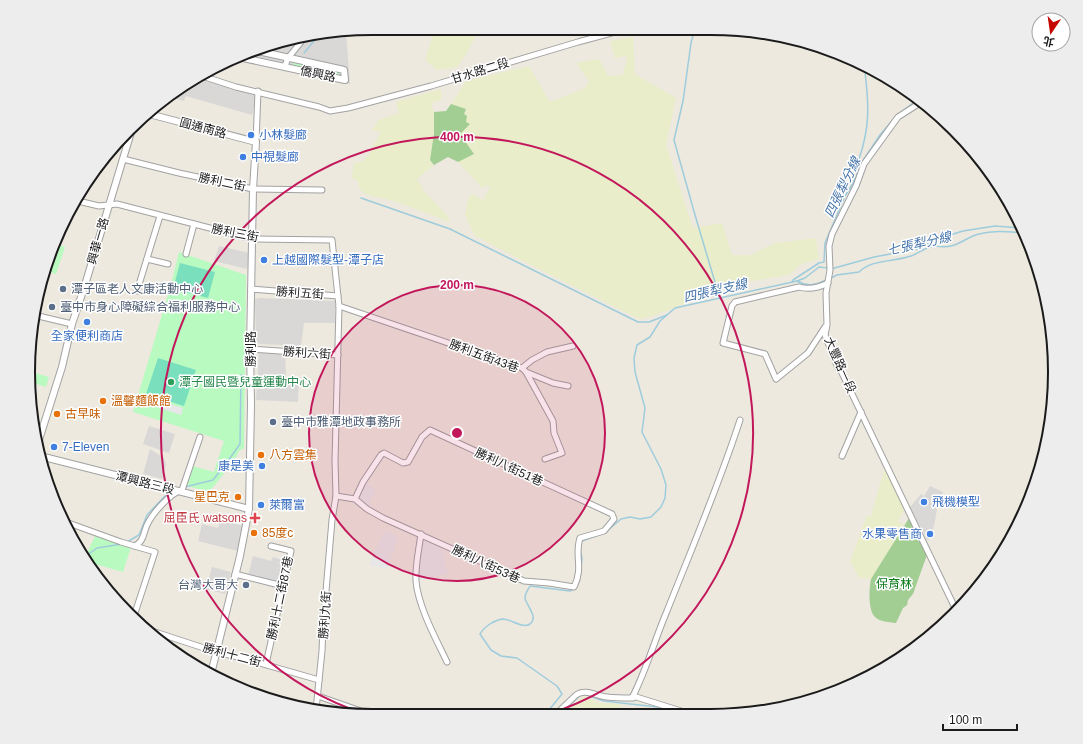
<svg xmlns="http://www.w3.org/2000/svg" width="1083" height="744" viewBox="0 0 1083 744" font-family="Helvetica,'Noto Sans TC',sans-serif">
  <style>
    .residential { fill: #d9d8d7 }
    .farmland { fill: #e9edc9 }
    .forest { fill: #a2cd93 }
    .park { fill: #b9fac1 }
    .pitch { fill: #7adfbc }
    .parking { fill: #e7e7e7 }
    .lines { fill: none; stroke-linecap: round; stroke-linejoin: round }
    .stream { stroke: #9eccdc; stroke-width: 1.5 }
    .minor-casing { stroke: #a2a2a2; stroke-width: 7 }
    .tertiary-casing { stroke: #a2a2a2; stroke-width: 8 }
    .minor { stroke: #fff; stroke-width: 5 }
    .tertiary { stroke: #fff; stroke-width: 6 }
    .ring { fill: none; stroke: #c2185b; stroke-width: 2 }
    .shop-dot { fill: #3f7fe0; stroke: #fff; stroke-width: 1.5 }
    .service-dot { fill: #5c6f8a; stroke: #fff; stroke-width: 1.5 }
    .leisure-dot { fill: #2e9e5b; stroke: #fff; stroke-width: 1.5 }
    .food-dot { fill: #e8710a; stroke: #fff; stroke-width: 1.5 }
    .health-dot { fill: #e0444e; stroke: #fff; stroke-width: 1.5 }
    .labels { text-anchor: middle; stroke-width: 3; stroke-linejoin: round; paint-order: stroke }
    .street-label { font-size: 12px; fill: #1b1b1b; stroke: #fff }
    .shop-label { font-size: 12px; fill: #366cbe; stroke: #fff; text-anchor: start }
    .service-label { font-size: 12px; fill: #4e5e75; stroke: #fff; text-anchor: start }
    .leisure-label { font-size: 12px; fill: #27864d; stroke: #fff; text-anchor: start }
    .food-label { font-size: 12px; fill: #c56008; stroke: #fff; text-anchor: start }
    .health-label { font-size: 12px; fill: #be3a42; stroke: #fff; text-anchor: end }
    .park-label { font-size: 12px; fill: #087916; stroke: #fff }
    .water-label { font-size: 13px; font-style: italic; fill: #4675ab; stroke: #fff }
    .rim { fill: none; stroke: #1b1b1b; stroke-width: 2 }
    .centre { fill: #c2185b; stroke: #fff; stroke-width: 2 }
    .ring-label { font-size: 12px; text-anchor: middle; font-weight: bold; fill: #c2185b; stroke: #fff; stroke-width: 3; stroke-linejoin: round; paint-order: stroke }
  </style>
  <rect width="100%" height="100%" fill="#ede9df"/>
  <g class="residential">
    <polygon points="346,31 350,84 239,60 283,40"/>
    <polygon points="197,78 257,96 252,115 186,96 184,101 169,97 181,86"/>
    <polygon points="219,246 250,253 247,269 214,261"/>
    <polygon points="260,298 335,301 335,323 304,323 301,346 259,344 256,340 255,299"/>
    <polygon points="259,351 285,351 286,377 299,378 298,402 256,400"/>
    <polygon points="149,426 175,434 169,453 143,444"/>
    <polygon points="150,449 164,458 166,464 162,479 143,474"/>
    <polygon points="930,486 943,492 938,504 934,526 928,541 910,507 921,494 924,496"/>
    <polygon points="220,520 244,526 238,551 198,541 202,524 218,528"/>
    <polygon points="253,556 271,561 273,557 287,561 281,583 248,575"/>
    <polygon points="212,567 231,572 225,594 206,589"/>
  </g>
  <g class="farmland">
    <polygon points="435,28 484,28 479,30 466,54 457,67 437,70 425,60"/>
    <polygon points="633,37 635,74 676,98 666,145 693,228 722,223 732,255 751,255 775,243 816,238 819,259 801,264 789,275 709,288 702,297 650,317 639,319 525,262 474,235 465,215 468,199 472,194 483,200 490,188 487,185 482,188 458,162 474,154 460,134 466,122 464,114 466,109 451,104 466,81 529,66 550,102 585,88 589,81 576,63 599,59 608,76 623,75 627,56 615,58 610,41"/>
    <polygon points="441,89 442,99 431,104 434,112 434,134 430,160 434,165 417,179 423,188 422,189 446,214 450,222 394,201 367,195 360,190 358,181 352,178 354,163 362,162 369,154 381,132 372,130 379,120 399,113 396,102"/>
    <polygon points="884,470 887,470 905,508 898,521 905,526 871,579 859,578 850,561 867,516 871,516"/>
    <polygon points="584,696 599,703 622,704 613,716 571,716 575,711 571,707"/>
  </g>
  <g class="forest">
    <polygon points="451,104 466,109 464,114 467,116 466,122 470,124 460,134 474,154 458,162 448,157 434,165 430,160 434,134 434,112 446,111"/>
    <path d="M911 515 928 552 913 594 908 600 907 605 903 608 896 623C889 622 880 622 875 617 868 610 869 588 871 579Z"/>
  </g>
  <g class="park">
    <polygon points="292,62 339,72 340,74 339,75 336,75 293,65"/>
    <polygon points="58,234 60,245 65,247 56,274 46,271 54,240"/>
    <polygon points="179,252 246,275 244,448 239,451 234,461 209,492 187,486 192,466 214,472 224,441 133,412 170,288"/>
    <polygon points="32,372 49,377 46,387 33,383"/>
    <polygon points="95,536 131,547 123,572 91,563 87,557 88,551"/>
  </g>
  <g class="pitch">
    <polygon points="180,263 215,272 208,298 173,289"/>
    <polygon points="158,358 196,370 184,406 146,394"/>
  </g>
  <g class="parking">
    <polygon points="146,396 183,408 181,415 144,403"/>
    <polygon points="364,482 376,490 369,502 372,505 368,508 357,499"/>
    <polygon points="388,532 398,536 387,569 369,565 383,534"/>
    <polygon points="422,537 440,545 448,574 417,581"/>
  </g>
  <g class="lines">
    <g class="stream">
      <polyline points="695,28 691,43 683,101 674,140 695,215 720,299"/>
      <polyline points="304,53 319,35"/>
      <path d="M861 164 859 159C870 127 869 105 865 72L866 68"/>
      <polyline points="361,198 450,229 638,322 649,322 667,315"/>
      <polyline points="831,269 874,257 917,249 937,239 963,231 995,226 1022,228"/>
      <path d="M831 278 837 275 859 272C872 259 894 262 911 256 917 254 923 249 930 247 936 245 944 248 951 246 961 244 969 236 979 234 994 230 1010 232 1025 233"/>
      <path d="M797 281C807 287 816 285 826 280"/>
      <polyline points="792,282 793,280 819,263 824,262 825,243 845,196 852,185 862,162 880,135 896,116 917,100"/>
      <polyline points="185,487 213,480 230,458 240,444 241,375"/>
      <polyline points="607,531 621,519 630,517 640,519 651,517 661,507 665,498 666,485 661,469 642,432 645,408 635,372 634,358 637,345 650,337 660,321 675,308 797,281 805,278 819,267 828,268"/>
      <polyline points="582,541 604,533"/>
      <polyline points="127,542 139,535 147,515 164,497 171,493"/>
      <polyline points="580,550 582,558 581,568"/>
      <polyline points="86,556 97,548 122,544"/>
      <polyline points="584,694 604,701 657,707 686,716"/>
      <polyline points="564,710 581,695"/>
      <path d="M544 716 562 694 557 686 517 658 501 656 491 650 480 634C484 627 494 620 503 619 511 619 522 629 530 624 539 617 526 605 525 598 525 593 528 590 530 586L570 591 574 589"/>
    </g>
    <g class="minor-casing">
      <g id="minor">
        <polyline points="285,66 288,58 305,37"/>
        <polyline points="202,76 236,87 319,107 330,111 348,108 431,86 578,42 630,28"/>
        <polyline points="920,103 898,117 864,164 856,186 832,234 829,246 830,270 826,293 827,325 825,335 838,368 841,371 957,612"/>
        <polyline points="256,142 258,91"/>
        <polyline points="123,159 179,173 253,189 322,190"/>
        <polyline points="78,201 99,206 117,204 252,239 332,240 339,306 335,461 336,496 332,520 323,627 322,651 316,710"/>
        <polyline points="186,254 194,224"/>
        <polyline points="147,259 168,264"/>
        <polyline points="251,289 338,296"/>
        <polyline points="137,291 160,216"/>
        <polyline points="339,306 522,368 526,372 553,421 554,433 562,453 545,459"/>
        <polyline points="34,315 72,324"/>
        <path d="M825 327 808 353 776 379 765 354 723 343 732 306 735 302 799 287C809 290 818 288 828 283"/>
        <polyline points="250,349 338,355"/>
        <polyline points="522,368 532,360 547,352 573,346"/>
        <polyline points="526,372 553,383 568,386"/>
        <polyline points="842,456 861,412"/>
        <path d="M336 496 355 499 367 509 383 518 524 581 549 583 574 587C584 567 574 556 580 538L604 531 614 519 612 514 430 430 422 437 408 462 403 463 384 453 381 455 363 482 355 499"/>
        <polyline points="63,521 121,542 155,552 133,619"/>
        <path d="M421 534C419 549 415 566 416 581 418 606 436 639 447 662"/>
        <path d="M134 546C144 542 143 534 147 525 152 514 170 493 182 490L200 437"/>
        <polyline points="235,574 283,586"/>
        <polyline points="146,629 216,652 242,658 319,680"/>
        <polyline points="266,664 291,551 271,546"/>
        <polyline points="318,696 375,716"/>
        <path d="M633 696C647 668 655 639 667 611 692 548 719 485 740 420"/>
        <path d="M554 716 576 695C586 688 596 696 607 697 615 698 624 698 633 698V696L697 716"/>
      </g>
    </g>
    <g class="tertiary-casing">
      <g id="tertiary">
        <polyline points="243,58 345,80 344,70 258,51"/>
        <polyline points="149,114 256,142 253,189 250,349 251,404 249,509 240,556 211,674"/>
        <polyline points="37,446 62,367 72,324 85,285 132,129"/>
        <polyline points="40,456 249,509"/>
      </g>
    </g>
    <use href="#minor" class="minor"/>
    <use href="#tertiary" class="tertiary"/>
  </g>
  <circle cx="457" cy="433" r="148" fill="#c2185b" fill-opacity=".12"/>
  <g class="ring">
    <circle cx="457" cy="433" r="148"/>
    <path d="M368 715A296 296 0 1 1 546 715"/>
  </g>
  <g class="shop-dot">
    <circle cx="251" cy="135" r="4"/>
    <circle cx="243" cy="157" r="4"/>
    <circle cx="264" cy="260" r="4"/>
    <circle cx="87" cy="322" r="4"/>
    <circle cx="54" cy="447" r="4"/>
    <circle cx="262" cy="466" r="4"/>
    <circle cx="924" cy="502" r="4"/>
    <circle cx="261" cy="505" r="4"/>
    <circle cx="930" cy="534" r="4"/>
  </g>
  <g class="service-dot">
    <circle cx="63" cy="289" r="4"/>
    <circle cx="52" cy="307" r="4"/>
    <circle cx="273" cy="422" r="4"/>
    <circle cx="246" cy="585" r="4"/>
  </g>
  <circle class="leisure-dot" cx="171" cy="382" r="4"/>
  <g class="food-dot">
    <circle cx="103" cy="401" r="4"/>
    <circle cx="57" cy="414" r="4"/>
    <circle cx="261" cy="455" r="4"/>
    <circle cx="238" cy="497" r="4"/>
    <circle cx="254" cy="533" r="4"/>
  </g>
  <path class="health-dot" d="M253 512h4v4h4v4h-4v4h-4v-4h-4v-4h4z"/>
  <g class="labels">
    <g class="street-label">
      <text transform="translate(480 71) rotate(-17)" y="4">甘水路二段</text>
      <text transform="translate(318 74) rotate(12)" y="4">僑興路</text>
      <text transform="translate(203 128) rotate(15)" y="4">圓通南路</text>
      <text transform="translate(222 182) rotate(12)" y="4">勝利二街</text>
      <text transform="translate(235 233) rotate(11)" y="4">勝利三街</text>
      <text transform="translate(98 241) rotate(-74)" y="4">興華一路</text>
      <text transform="translate(300 293) rotate(4)" y="4">勝利五街</text>
      <text transform="translate(251 349) rotate(-90)" y="4">勝利路</text>
      <text transform="translate(307 353) rotate(4)" y="4">勝利六街</text>
      <text transform="translate(484 356) rotate(20)" y="4">勝利五街43巷</text>
      <text transform="translate(840 365) rotate(66)" y="4">大豐路一段</text>
      <text transform="translate(509 467) rotate(25)" y="4">勝利八街51巷</text>
      <text transform="translate(145 483) rotate(14)" y="4">潭興路三段</text>
      <text transform="translate(486 564) rotate(25)" y="4">勝利八街53巷</text>
      <text transform="translate(280 598) rotate(-78)" y="4">勝利十二街87巷</text>
      <text transform="translate(325 615) rotate(-86)" y="4">勝利九街</text>
      <text transform="translate(232 655) rotate(15)" y="4">勝利十二街</text>
    </g>
    <g class="shop-label">
      <text x="259" y="139">小林髮廊</text>
      <text x="251" y="161">中視髮廊</text>
      <text x="272" y="264">上越國際髮型-潭子店</text>
      <text x="87" y="340" text-anchor="middle">全家便利商店</text>
      <text x="62" y="451">7-Eleven</text>
      <text x="254" y="470" text-anchor="end">康是美</text>
      <text x="932" y="506">飛機模型</text>
      <text x="269" y="509">萊爾富</text>
      <text x="922" y="538" text-anchor="end">水果零售商</text>
    </g>
    <g class="service-label">
      <text x="71" y="293">潭子區老人文康活動中心</text>
      <text x="60" y="311">臺中市身心障礙綜合福利服務中心</text>
      <text x="281" y="426">臺中市雅潭地政事務所</text>
      <text x="238" y="589" text-anchor="end">台灣大哥大</text>
    </g>
    <g class="leisure-label">
      <text x="179" y="386">潭子國民暨兒童運動中心</text>
    </g>
    <g class="food-label">
      <text x="111" y="405">溫馨麵飯館</text>
      <text x="65" y="418">古早味</text>
      <text x="269" y="459">八方雲集</text>
      <text x="230" y="501" text-anchor="end">星巴克</text>
      <text x="262" y="537">85度c</text>
    </g>
    <g class="health-label">
      <text x="247" y="522">屈臣氏 watsons</text>
    </g>
    <g class="park-label">
      <text x="894" y="588">保育林</text>
    </g>
    <g class="water-label">
      <text transform="translate(842 187) rotate(-64)" y="5">四張犁分線</text>
      <text transform="translate(919 243) rotate(-13)" y="5">七張犁分線</text>
      <text transform="translate(715 290) rotate(-13)" y="5">四張犁支線</text>
    </g>
  </g>
  <path d="M0 0H1083V744H0ZM372 35H711A337 337 0 0 1 1048 372V372A337 337 0 0 1 711 709H372A337 337 0 0 1 35 372V372A337 337 0 0 1 372 35Z" fill="#ededed" fill-rule="evenodd"/>
  <path class="rim" d="M372 35H711A337 337 0 0 1 1048 372V372A337 337 0 0 1 711 709H372A337 337 0 0 1 35 372V372A337 337 0 0 1 372 35Z"/>
  <circle cx="457" cy="433" r="6" class="centre"/>
  <g class="ring-label">
    <text x="457" y="141">400 m</text>
    <text x="457" y="289">200 m</text>
  </g>
  <g transform="translate(1051 32) rotate(193)"><circle r="19" fill="#ffffff" stroke="#a4a4a4"/>
  <path d="M0-3L7 15L0 10L-7 15Z" fill="#c50700"/>
  <text y="-6" font-size="11" font-weight="bold" text-anchor="middle" fill="#1b1b1b">北</text>
  </g>
  <path d="M943 724v6h74v-6" fill="none" stroke="#1b1b1b" stroke-width="2"/>
  <text x="949" y="724" font-size="12" fill="#1b1b1b" stroke="#ffffff" stroke-width="3" paint-order="stroke">100 m</text>
</svg>
